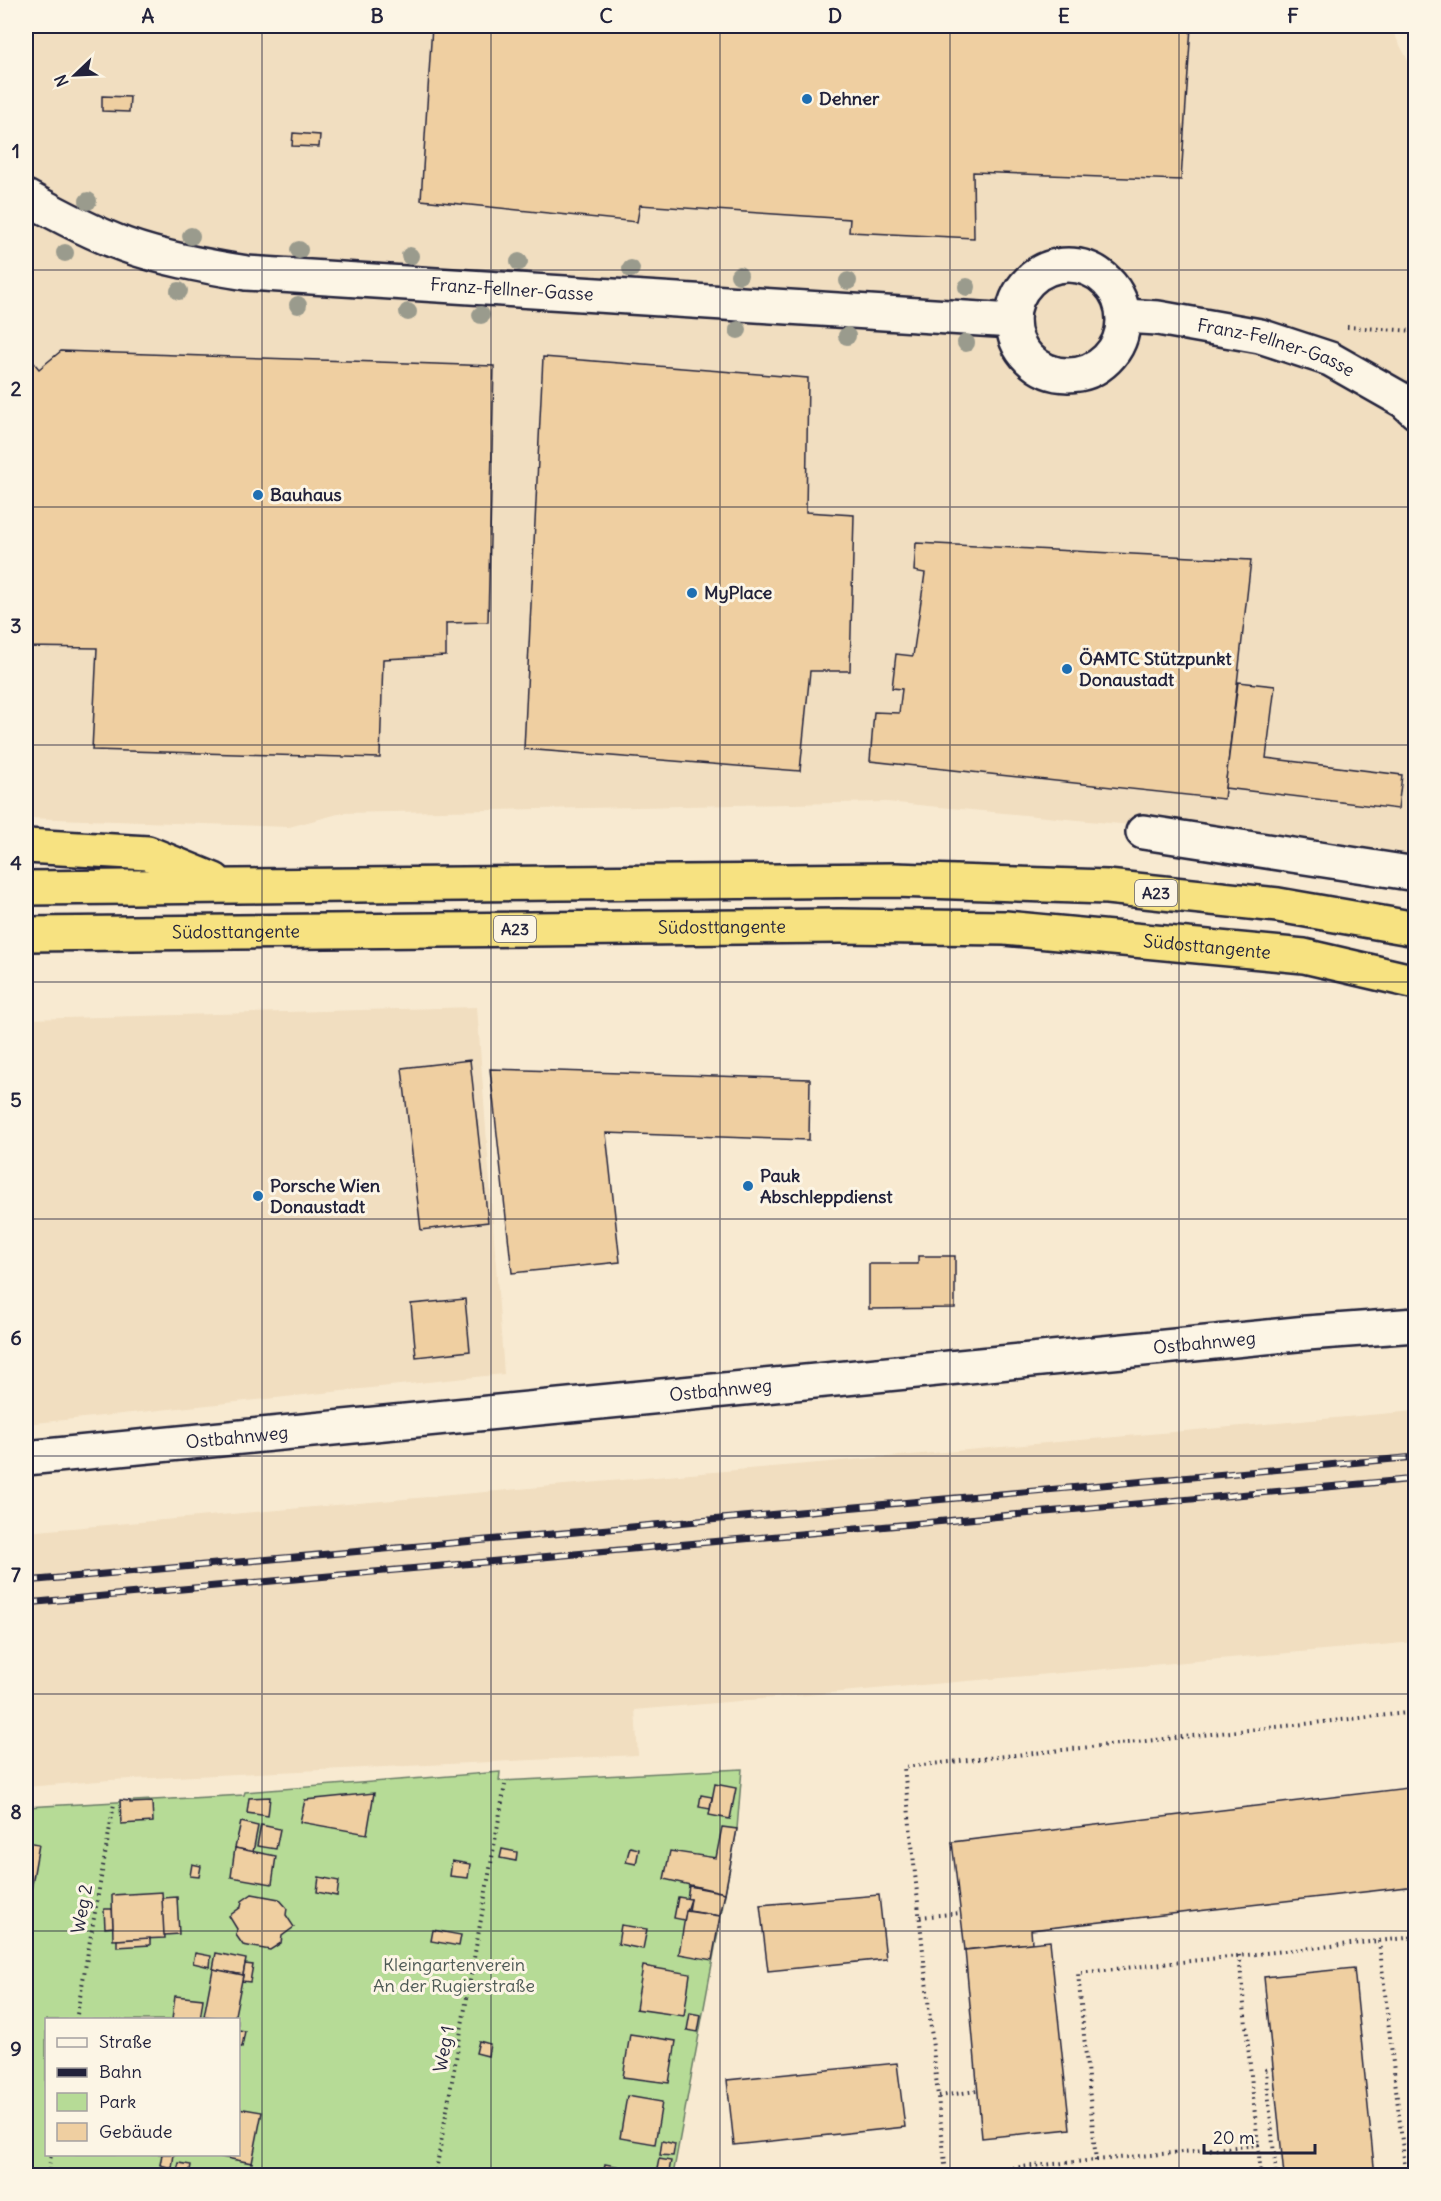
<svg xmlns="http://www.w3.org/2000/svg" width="1441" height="2201" viewBox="0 0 1441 2201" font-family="Delius,sans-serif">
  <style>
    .built { fill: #f1dec0 }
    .green { fill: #b6db96; stroke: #6c7e68; stroke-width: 1.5; fill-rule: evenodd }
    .building { fill: #efcfa1; stroke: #22223b; stroke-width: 1.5 }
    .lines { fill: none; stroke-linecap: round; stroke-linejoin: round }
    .minor-casing { stroke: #22223b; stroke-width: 38 }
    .highway-casing { stroke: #22223b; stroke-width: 38 }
    .path { stroke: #22223b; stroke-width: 4; stroke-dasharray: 1.5 4.5; stroke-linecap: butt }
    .minor { stroke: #fcf5e5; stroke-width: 33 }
    .highway { stroke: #f7e281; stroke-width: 33 }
    .rail-casing { stroke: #22223b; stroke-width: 7 }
    .rail { stroke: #fcf5e5; stroke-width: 4.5; stroke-dasharray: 14; stroke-linecap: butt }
    .tree { fill: #9a9b8d }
    .grid { fill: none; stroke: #22223b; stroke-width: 1.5; stroke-opacity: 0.55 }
    .poi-dot { fill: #1f6fb2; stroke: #fcf5e5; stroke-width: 2 }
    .labels { text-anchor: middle; stroke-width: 6; stroke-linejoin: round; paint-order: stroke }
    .shield { fill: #fcf5e5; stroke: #63616e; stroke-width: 1.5 }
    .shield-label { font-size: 16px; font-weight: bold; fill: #22223b }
    .poi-label { font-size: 18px; font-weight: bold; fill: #22223b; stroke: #fcf5e5; text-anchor: start }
    .street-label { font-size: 18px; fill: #22223b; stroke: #fcf5e5 }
    .park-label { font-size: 18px; fill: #4e5a56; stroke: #fcf5e5 }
    .neatline { fill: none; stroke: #22223b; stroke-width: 2 }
    .grid-label { font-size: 20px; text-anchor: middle; font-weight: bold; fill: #22223b }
  </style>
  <rect width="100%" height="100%" fill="#f8ead1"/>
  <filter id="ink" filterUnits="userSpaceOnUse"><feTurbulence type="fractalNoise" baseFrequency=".0167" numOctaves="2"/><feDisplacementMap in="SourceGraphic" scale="12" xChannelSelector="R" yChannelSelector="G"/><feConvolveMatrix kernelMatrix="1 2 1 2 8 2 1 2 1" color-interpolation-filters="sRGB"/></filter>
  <g filter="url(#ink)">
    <g class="built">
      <polygon points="26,26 1390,26 1416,76 1415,858 1365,847 886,802 342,813 289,827 26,818"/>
      <polygon points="477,1007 504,1374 26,1424 26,1019"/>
      <polygon points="1415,1411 1415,1642 635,1710 638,1755 111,1780 26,1787 26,1532"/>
    </g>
    <path class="green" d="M742 1769 737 1829 673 2175 26 2176V1807L244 1795 245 1792 500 1772 499 1781ZM46 2020H238V2154H46Z"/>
    <g class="building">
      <polygon points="432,26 1191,26 1181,180 973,172 974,238 849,232 850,219 640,205 637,222 421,200"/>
      <polygon points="102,96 130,97 129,112 102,111"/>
      <polygon points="293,133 320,135 319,147 292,146"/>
      <polygon points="61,351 494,366 488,622 446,623 446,656 383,659 380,758 92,750 97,648 26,647 26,353 39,369"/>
      <polygon points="543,357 808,378 806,512 854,515 850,671 810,671 800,771 524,749"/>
      <polygon points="916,543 1251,560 1224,799 870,761 874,712 899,713 902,689 892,688 896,654 913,656 925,573 914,571"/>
      <polygon points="1238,682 1275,686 1266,758 1402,775 1398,809 1225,788"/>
      <polygon points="470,1060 488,1222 421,1230 402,1068"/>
      <polygon points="490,1069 810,1079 809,1140 606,1133 620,1262 512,1273"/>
      <polygon points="918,1256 955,1256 955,1308 869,1309 869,1264 918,1264"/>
      <polygon points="465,1299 470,1351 416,1357 411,1304"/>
      <polygon points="715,1784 736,1788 730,1819 709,1815"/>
      <polygon points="1416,1787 1416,1886 1031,1930 1032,1943 965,1950 952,1842"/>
      <polygon points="374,1793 367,1834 300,1822 305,1800"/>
      <polygon points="701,1795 712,1797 710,1809 699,1807"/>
      <polygon points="270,1797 268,1816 247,1813 249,1798"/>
      <polygon points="120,1800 130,1801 130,1803 152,1802 153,1822 121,1824"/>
      <polygon points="241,1822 258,1826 253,1852 235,1848"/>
      <polygon points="261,1825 280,1829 276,1849 257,1846"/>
      <polygon points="722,1827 737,1829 725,1893 664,1879 670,1851 716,1858"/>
      <polygon points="27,1842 39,1844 29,1902 26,1901"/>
      <polygon points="630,1847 639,1849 636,1864 626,1862"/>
      <polygon points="235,1848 276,1856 272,1884 231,1877"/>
      <polygon points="502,1849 517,1852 516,1861 500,1858"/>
      <polygon points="452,1861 470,1864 468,1878 450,1876"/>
      <polygon points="192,1864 201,1866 199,1877 190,1876"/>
      <polygon points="319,1877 339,1881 337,1896 317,1892"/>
      <polygon points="689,1886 725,1893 720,1916 689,1911 691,1899 687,1899"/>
      <polygon points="162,1892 165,1938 113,1940 112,1895"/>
      <polygon points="252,1894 279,1899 287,1908 286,1915 294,1927 282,1936 281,1943 270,1950 243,1945 236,1935 237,1929 229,1916 241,1907 242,1901"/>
      <polygon points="879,1895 886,1959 768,1971 760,1905"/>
      <polygon points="177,1897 179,1934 164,1935 162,1898"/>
      <polygon points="678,1897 691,1899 684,1920 674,1918"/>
      <polygon points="104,1909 112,1909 113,1927 105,1928"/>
      <polygon points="686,1911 720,1916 712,1960 679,1954"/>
      <polygon points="621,1925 647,1929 643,1949 618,1944"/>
      <polygon points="433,1930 461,1935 459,1946 431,1941"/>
      <polygon points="150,1938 150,1945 117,1947 117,1940"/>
      <polygon points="1050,1941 1070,2129 982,2138 965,1950"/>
      <polygon points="195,1953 211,1956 210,1967 193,1963"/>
      <polygon points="216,1953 246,1959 243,1975 213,1969"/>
      <polygon points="245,1964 253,1965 250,1982 242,1981"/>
      <polygon points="643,1966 690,1974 684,2016 636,2009"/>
      <polygon points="1354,1968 1375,2176 1284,2176 1264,1977"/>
      <polygon points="213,1969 243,1975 234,2020 204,2016"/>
      <polygon points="175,1996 203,1999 200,2020 172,2020"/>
      <polygon points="690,2013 701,2015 698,2032 687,2030"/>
      <polygon points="238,2030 245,2031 242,2047 238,2047"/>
      <polygon points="630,2034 676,2041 669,2083 623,2077"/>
      <polygon points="479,2041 490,2044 488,2056 476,2053"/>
      <polygon points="897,2063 905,2127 734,2145 727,2080"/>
      <polygon points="627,2096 662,2102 655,2144 620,2138"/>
      <polygon points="238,2108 262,2112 252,2163 206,2154 238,2154"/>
      <polygon points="662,2141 675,2144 673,2156 660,2155"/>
      <polygon points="162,2154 174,2154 172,2168 160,2165"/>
      <polygon points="659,2159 671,2161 668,2176 656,2174"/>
      <polygon points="179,2163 191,2165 189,2176 176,2175"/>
      <polygon points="605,2164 648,2172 647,2176 603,2176"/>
    </g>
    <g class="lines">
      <g class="minor-casing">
        <g id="minor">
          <path id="s1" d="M26 197C58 215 90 232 125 245 164 259 206 266 246 273L1013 321"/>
          <circle cx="1068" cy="320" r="55"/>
          <path id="s2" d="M1124 316 1158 318 1260 336 1330 359 1404 401 1416 412"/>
          <polyline points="1143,832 1416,874"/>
          <path id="s3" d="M26 1458 1307 1333 1416 1325"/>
        </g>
      </g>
      <g class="highway-casing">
        <g id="highway">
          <polyline points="26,846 148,853 214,880"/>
          <polyline points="26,888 894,880 1107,887 1278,905 1416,929"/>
          <path id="s4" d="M26 934 840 926 1005 928 1304 956 1416 982"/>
        </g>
      </g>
      <g class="path">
        <polyline points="1347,327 1416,331"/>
        <polyline points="920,1917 961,1913"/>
        <polyline points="1379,1941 1406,2176"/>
        <polyline points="1239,1955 1258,2145"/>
        <polyline points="76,2020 114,1804"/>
        <polyline points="1273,2069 1266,2070 1276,2176"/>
        <polyline points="939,2096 977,2091"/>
        <polyline points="1096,2161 1078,1973 1416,1937"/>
        <polyline points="48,2176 51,2154"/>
        <polyline points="435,2176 505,1785"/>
        <polyline points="1261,2176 1258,2145 946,2174 904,1767 1416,1712"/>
      </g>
      <use href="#minor" class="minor"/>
      <use href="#highway" class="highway"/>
      <g class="rail-casing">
        <g id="rail">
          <polyline points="26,1581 1416,1457"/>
          <polyline points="26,1603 1416,1479"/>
        </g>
      </g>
      <use href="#rail" class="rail"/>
    </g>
    <g class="tree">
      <circle cx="88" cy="201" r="9"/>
      <circle cx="191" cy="236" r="9"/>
      <circle cx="299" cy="250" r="9"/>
      <circle cx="65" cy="253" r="9"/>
      <circle cx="410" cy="256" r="9"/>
      <circle cx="519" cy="262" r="9"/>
      <circle cx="631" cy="269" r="9"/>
      <circle cx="739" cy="275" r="9"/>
      <circle cx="848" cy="281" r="9"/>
      <circle cx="967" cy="287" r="9"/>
      <circle cx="179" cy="291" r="9"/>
      <circle cx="298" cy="305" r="9"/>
      <circle cx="408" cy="312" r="9"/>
      <circle cx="481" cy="315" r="9"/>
      <circle cx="738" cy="330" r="9"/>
      <circle cx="847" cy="336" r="9"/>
      <circle cx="966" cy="343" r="9"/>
    </g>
  </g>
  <path class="grid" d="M262 26V2176M491 26V2176M720 26V2176M950 26V2176M1179 26V2176M26 270H1416M26 507H1416M26 745H1416M26 982H1416M26 1219H1416M26 1456H1416M26 1694H1416M26 1931H1416"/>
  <g class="poi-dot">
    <circle cx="807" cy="99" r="6"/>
    <circle cx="258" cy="495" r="6"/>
    <circle cx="692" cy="593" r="6"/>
    <circle cx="1067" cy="669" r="6"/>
    <circle cx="748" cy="1186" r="6"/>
    <circle cx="258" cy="1196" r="6"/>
  </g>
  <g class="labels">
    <g class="shield">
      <rect x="1135" y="880" width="42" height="26" rx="4.5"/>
      <rect x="494" y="916" width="42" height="26" rx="4.5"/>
    </g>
    <g class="shield-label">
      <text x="1156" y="899">A23</text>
      <text x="515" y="935">A23</text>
    </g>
    <g class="poi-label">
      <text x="819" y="105">Dehner</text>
      <text x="270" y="501">Bauhaus</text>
      <text x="704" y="599">MyPlace</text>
      <text x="1079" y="665">ÖAMTC Stützpunkt<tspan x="1079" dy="21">Donaustadt</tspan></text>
      <text x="760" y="1182">Pauk<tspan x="760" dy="21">Abschleppdienst</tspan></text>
      <text x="270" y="1192">Porsche Wien<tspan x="270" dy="21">Donaustadt</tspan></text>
    </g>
    <g class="street-label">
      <text dy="6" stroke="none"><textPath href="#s1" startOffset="501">Franz-Fellner-Gasse</textPath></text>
      <text dy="6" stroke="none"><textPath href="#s2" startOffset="156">Franz-Fellner-Gasse</textPath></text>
      <text dy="6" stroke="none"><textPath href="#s4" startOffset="696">Südosttangente</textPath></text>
      <text dy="6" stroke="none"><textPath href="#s4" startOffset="210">Südosttangente</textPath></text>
      <text dy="6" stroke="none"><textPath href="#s4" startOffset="1182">Südosttangente</textPath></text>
      <text dy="6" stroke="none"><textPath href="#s3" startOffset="1184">Ostbahnweg</textPath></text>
      <text dy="6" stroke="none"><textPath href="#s3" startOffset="698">Ostbahnweg</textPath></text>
      <text dy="6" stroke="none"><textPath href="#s3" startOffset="212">Ostbahnweg</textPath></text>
      <text transform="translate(82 1909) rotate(-80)" y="6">Weg 2</text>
      <text transform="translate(444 2049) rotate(-80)" y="6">Weg 1</text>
    </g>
    <g class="park-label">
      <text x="454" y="1971">Kleingartenverein<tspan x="454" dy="21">An der Rugierstraße</tspan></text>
    </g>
  </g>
  <rect width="1441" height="2201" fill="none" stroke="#fcf5e5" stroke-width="66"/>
  <rect x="45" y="2018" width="195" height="138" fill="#fcf5e5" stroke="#a5a1a1" stroke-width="1.5"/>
  <rect x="57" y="2038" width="30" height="9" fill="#fcf5e5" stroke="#a5a1a1" stroke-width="1.5"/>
  <text x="99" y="2048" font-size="18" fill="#22223b">Straße</text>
  <rect x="57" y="2068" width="30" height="9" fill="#22223b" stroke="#a5a1a1" stroke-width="1.5"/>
  <text x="99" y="2078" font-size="18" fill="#22223b">Bahn</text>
  <rect x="57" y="2093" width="30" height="18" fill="#b6db96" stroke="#a5a1a1" stroke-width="1.5"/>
  <text x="99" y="2108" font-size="18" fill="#22223b">Park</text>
  <rect x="57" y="2123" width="30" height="18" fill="#efcfa1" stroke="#a5a1a1" stroke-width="1.5"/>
  <text x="99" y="2138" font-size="18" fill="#22223b">Gebäude</text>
  <g transform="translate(75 75) rotate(247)" stroke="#fcf5e5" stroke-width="4.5" paint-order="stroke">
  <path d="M0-4.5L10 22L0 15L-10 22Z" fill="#22223b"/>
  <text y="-9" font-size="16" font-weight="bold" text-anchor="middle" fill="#22223b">N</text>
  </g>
  <path d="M1204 2144v9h111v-9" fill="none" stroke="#22223b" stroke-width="3"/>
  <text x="1213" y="2144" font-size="18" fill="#22223b" stroke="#fcf5e5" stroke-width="4.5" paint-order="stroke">20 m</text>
  <rect x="33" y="33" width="1375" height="2135" class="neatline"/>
  <g class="grid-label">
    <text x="148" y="23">A</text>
    <text x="377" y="23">B</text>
    <text x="606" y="23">C</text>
    <text x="835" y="23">D</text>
    <text x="1064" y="23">E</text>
    <text x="1293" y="23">F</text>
    <text x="16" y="158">1</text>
    <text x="16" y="396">2</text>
    <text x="16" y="633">3</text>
    <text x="16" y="870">4</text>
    <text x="16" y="1107">5</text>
    <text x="16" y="1345">6</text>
    <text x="16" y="1582">7</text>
    <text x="16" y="1819">8</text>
    <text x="16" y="2056">9</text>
  </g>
</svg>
